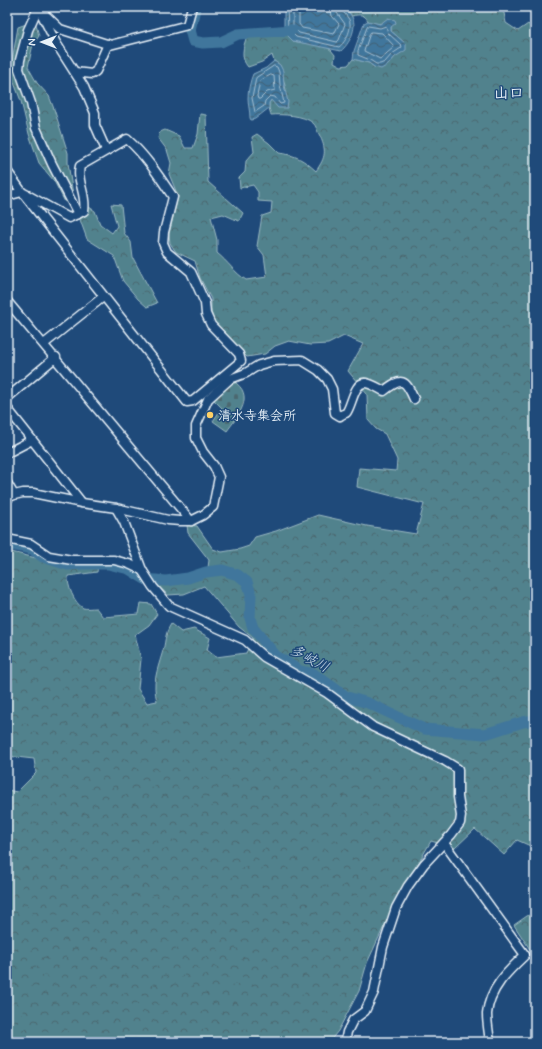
<svg xmlns="http://www.w3.org/2000/svg" width="542" height="1049" viewBox="0 0 542 1049" font-family="Mynerve,'Klee One',sans-serif">
  <style>
    .forest { fill: url(#forest-crowns); stroke: #9cbac2 }
    .cemetery { fill: url(#cemetery-stones); stroke: #9cbac2 }
    .water { fill: url(#water-waves); stroke: #83a7c1 }
    .lines { fill: none; stroke-linecap: round; stroke-linejoin: round }
    .shore { stroke: #a5c0d3; stroke-width: 1 }
    .river { stroke: #40769c; stroke-width: 11 }
    .minor-casing { stroke: #e8f1f8; stroke-width: 11 }
    .minor { stroke: #1f4a7a; stroke-width: 8 }
    .poi-dot { fill: #ffd166; stroke: #1f4a7a; stroke-width: 1.5 }
    .labels { text-anchor: middle; stroke-width: 3; stroke-linejoin: round; paint-order: stroke }
    .poi-label { font-size: 13px; font-weight: bold; fill: #e8f1f8; stroke: #1f4a7a; text-anchor: start }
    .water-label { font-size: 14px; font-style: italic; fill: #cfdfea; stroke: #1f4a7a }
    .quarter-label { font-size: 15px; font-weight: bold; fill: #e8f1f8; stroke: #1f4a7a }
  </style>
  <defs>
    <pattern id="forest-crowns" width="20" height="18" patternUnits="userSpaceOnUse"><rect width="20" height="18" fill="#51828d"/><path d="M2 6a3 3 0 1 1 6 0M12 15a3 3 0 1 1 6 0" fill="none" stroke="#4c686f"/></pattern>
    <pattern id="cemetery-stones" width="16" height="16" patternUnits="userSpaceOnUse"><rect width="16" height="16" fill="#51828d"/><path d="M2 7V4a2 2 0 0 1 4 0v3zM10 15v-3a2 2 0 0 1 4 0v3z" fill="#4c686f"/></pattern>
    <pattern id="water-waves" width="16" height="10" patternUnits="userSpaceOnUse"><rect width="16" height="10" fill="#40769c"/><path d="M0 5q4-4 8 0t8 0" fill="none" stroke="#435f73"/></pattern>
  </defs>
  <rect width="100%" height="100%" fill="#1f4a7a"/>
  <filter id="ink" filterUnits="userSpaceOnUse"><feTurbulence type="fractalNoise" baseFrequency=".025" numOctaves="2"/><feDisplacementMap in="SourceGraphic" scale="8" xChannelSelector="R" yChannelSelector="G"/><feConvolveMatrix kernelMatrix="1 2 1 2 8 2 1 2 1" color-interpolation-filters="sRGB"/></filter>
  <g filter="url(#ink)">
    <g class="forest">
      <path d="M345 7H499L504 13 506 23 518 31 528 24 535 30V848L517 840 504 855 475 829 455 848 431 841 419 862 401 890 367 963 359 991 338 1031 329 1042H7V790L17 792 36 773 34 759 7 756V551L40 559 67 568 98 565 97 572 68 576C67 585 74 603 83 608 86 609 92 608 96 608L103 617 139 614 141 603 151 604 157 614 149 625 135 635 141 659 138 689 147 703 157 701C152 683 157 671 162 654 166 642 164 635 171 624L181 632 194 629 210 638 207 650 216 657 246 653 253 638 239 627 204 586 184 594 168 595 158 586V583C175 583 191 582 207 575L209 560 188 533 187 525 197 526 213 549 222 552 240 549 249 546 255 537 276 531 318 515 367 526 416 534 424 504 357 487 359 468 396 471 397 460 385 434 376 429 368 420 367 394 348 371 363 344 344 336 328 344 310 345 289 341 275 346 265 354 247 357 215 324 211 312V299L200 278 195 261 176 252 170 243 169 234 178 196 169 174 171 163 167 150 158 138 160 132 165 130 179 136 185 148H193L198 134 200 114 206 115 208 182 243 213 239 221 223 214 211 217 217 240V253C228 262 235 273 246 280L267 277 264 255 257 246 262 216 271 213 272 202 258 201V192L253 185 240 188 239 178 245 172 246 161 254 152 252 137 257 134 269 143 279 153C296 155 304 160 316 171 326 157 327 150 319 134 317 131 316 125 313 123 304 115 282 114 271 115L269 108V103L272 99 278 108 286 90 280 65 274 61 272 55 262 62 248 67C240 58 243 47 247 36L282 35 284 32 293 41 326 47 331 50 335 55 334 62 341 66 348 65 353 59 369 63 374 67 388 65 406 44 391 31V27L384 22C379 25 373 23 368 21 365 14 359 14 352 16Z"/>
      <polygon points="35,21 39,36 33,44 28,67 37,83 49,96 54,109 68,153 68,163 74,201 65,202 54,181 39,163 29,134 21,101 10,72 18,27"/>
      <polygon points="111,204 121,205 124,233 131,242 133,258 157,303 147,307 138,299 123,281 114,256 87,239 79,217 85,215 89,207 95,211 100,224 112,233 117,226"/>
      <polygon points="534,913 535,915 535,957 514,925 527,916"/>
    </g>
    <path class="cemetery" d="M233 381C256 395 238 416 227 431L213 421 222 408 212 398Z"/>
    <g class="water">
      <path d="M284 7H345C346 11 350 13 352 17 358 28 349 44 341 51L293 41 284 32Z"/>
      <polygon points="388,18 395,20 396,23 391,27 391,31 406,44 406,50 395,57 388,65 381,69 374,67 369,63 353,59 354,51 364,23 368,21 380,24"/>
      <path d="M274 61 280 65 283 71 284 85 288 102 287 108H278L271 100 269 103V108L255 119 251 120 250 118C250 111 248 105 248 98 248 91 250 81 253 74L266 68Z"/>
    </g>
    <g class="lines">
      <g class="shore">
        <path d="M287 7 288 29 296 37 339 47C346 42 354 26 348 18 345 13 342 12 341 7"/>
        <polyline points="293,7 293,27 299,33 337,42 339,40 345,24 337,13 336,7"/>
        <polyline points="299,7 299,24 302,28 334,34 339,24 332,16 330,7"/>
        <polygon points="368,26 380,28 386,26 388,33 402,46 401,48 392,54 385,62 380,64 376,64 370,60 358,55 358,51"/>
        <polygon points="372,32 382,33 394,46 393,48 380,59 364,51 370,33"/>
        <polygon points="274,66 277,67 279,72 280,85 284,103 280,104 275,97 270,96 265,101 264,106 255,112 252,98 256,78"/>
        <polygon points="271,75 274,76 275,90 267,92 260,99 258,99 257,96 260,81"/>
      </g>
      <g class="river">
        <polyline points="195,9 190,30 193,41 203,43 221,42 238,34 292,30"/>
        <polyline points="7,544 32,549 43,557 68,565 83,564 108,564 129,569 145,579 166,581 188,578 206,572 222,570 238,575 247,582 251,594 250,618 253,628 276,656 300,671 314,674 347,697 368,703 424,729 485,734 523,722 535,720"/>
      </g>
      <g class="minor-casing">
        <g id="minor">
          <polyline points="37,7 38,8 28,30 20,60 19,69 31,103 36,128 52,164 78,214"/>
          <polyline points="38,8 60,29 110,45 184,26 187,25 192,7"/>
          <polyline points="42,15 56,43 84,87 95,113 95,125 106,150"/>
          <polyline points="75,72 92,74 96,71 108,44"/>
          <path d="M7 171 22 192 187 402 193 401 241 361 239 354 211 325 206 314 205 303 191 272 167 252 163 243 164 232 173 197C159 176 146 156 127 139L80 166C76 181 87 194 84 211L69 218 22 192 7 196"/>
          <polyline points="7,301 191,521"/>
          <polyline points="44,344 103,297"/>
          <polyline points="7,398 56,357"/>
          <polyline points="7,408 82,503"/>
          <polyline points="7,453 32,440"/>
          <polyline points="7,483 14,495"/>
          <path d="M7 498 14 495 23 493H33L82 503 116 508 168 520 180 521H191L203 515 213 507 219 477 214 466 203 452 196 438V426L208 399 230 379 246 373 259 365 274 361 302 360 318 370 327 379 332 389 335 413 340 416C341 415 345 413 346 413 352 406 354 381 366 383 372 384 378 388 384 391 402 377 405 379 414 399"/>
          <polyline points="116,508 124,522 142,570 153,587 169,606 245,640 264,657 327,693 373,727 445,761 458,769 458,797 461,816 460,823 451,835 424,864 408,886 396,908 383,947 374,992 365,1011 353,1020 347,1032 345,1042"/>
          <polyline points="7,539 31,544 49,556 72,560 114,560 129,564 142,570"/>
          <path d="M444 843 525 955C508 971 489 989 487 1014 487 1023 489 1033 490 1042"/>
        </g>
      </g>
      <use href="#minor" class="minor"/>
    </g>
  </g>
  <circle class="poi-dot" cx="210" cy="415" r="4"/>
  <g class="labels">
    <g class="poi-label">
      <text x="218" y="420">清水寺集会所</text>
    </g>
    <g class="water-label">
      <text transform="translate(310 658) rotate(28)" y="5">多岐川</text>
    </g>
    <g class="quarter-label">
      <text x="509" y="98">山口</text>
    </g>
  </g>
  <rect width="542" height="1049" fill="none" stroke="#1f4a7a" stroke-width="24"/>
  <rect x="12" y="12" width="518" height="1025" fill="none" stroke="#e8f1f8" stroke-width="1.5" filter="url(#ink)"/>
  <g transform="translate(42 42) rotate(270)" stroke="#1f4a7a" stroke-width="3" paint-order="stroke">
  <path d="M0-3L7 15L0 10L-7 15Z" fill="#e8f1f8"/>
  <text y="-6" font-size="11" font-weight="bold" text-anchor="middle" fill="#e8f1f8">N</text>
  </g>
</svg>
